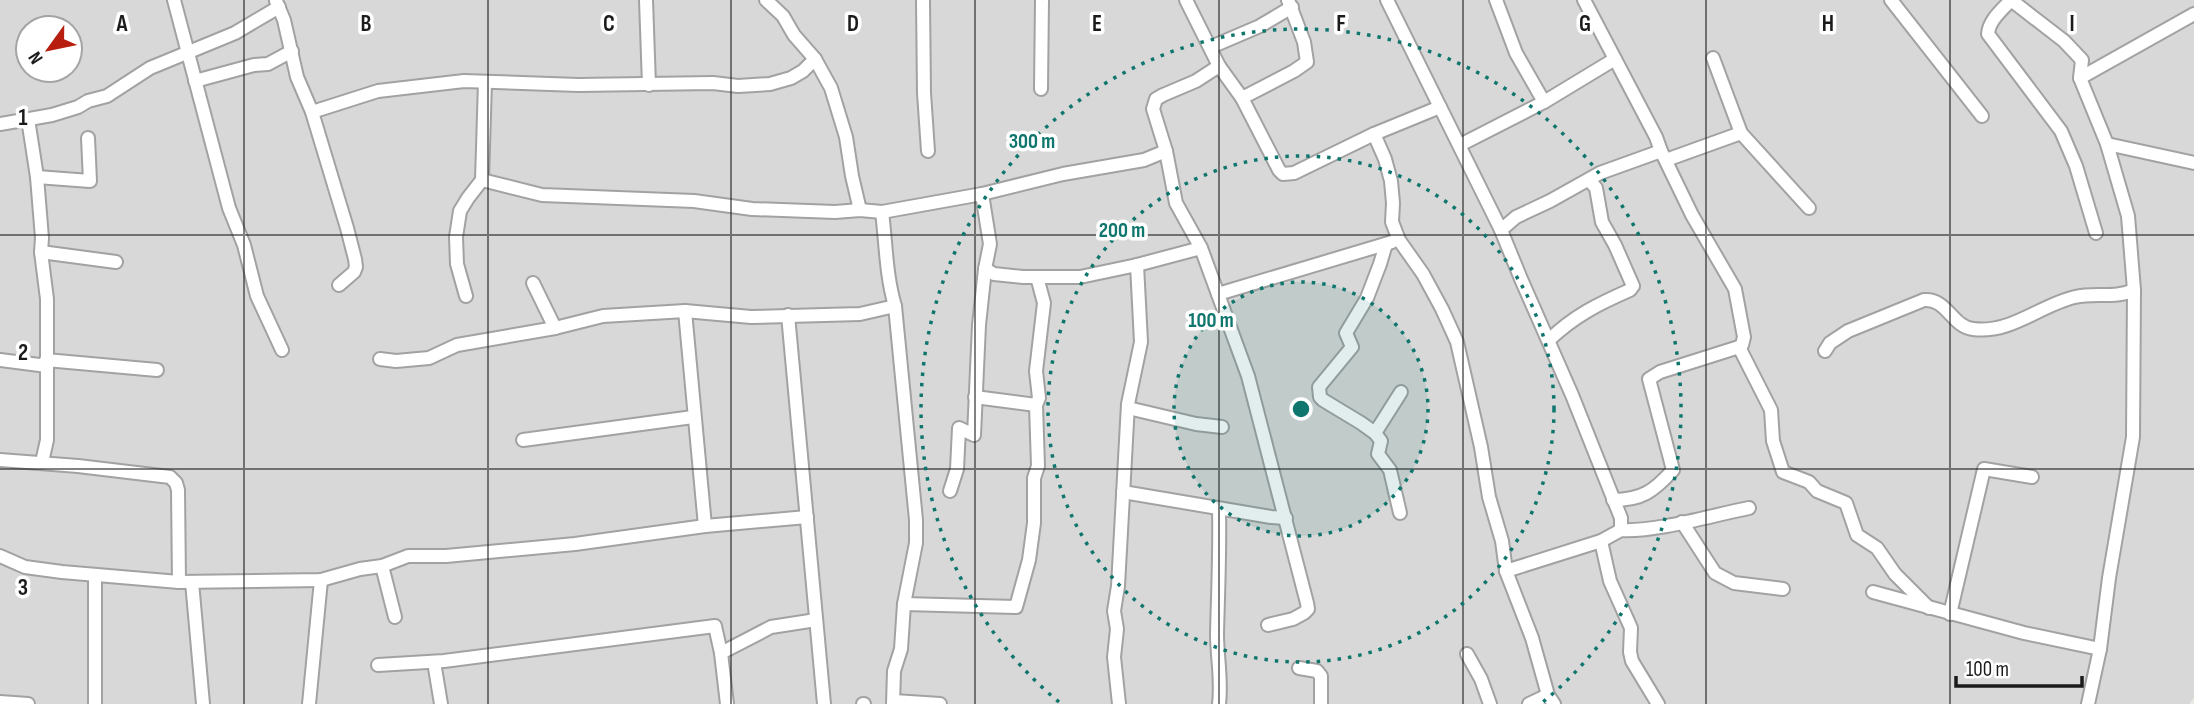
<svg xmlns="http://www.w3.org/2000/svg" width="2194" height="704" viewBox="0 0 2194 704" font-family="'Sofia Sans Condensed',sans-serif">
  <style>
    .residential { fill: #d9d8d8; fill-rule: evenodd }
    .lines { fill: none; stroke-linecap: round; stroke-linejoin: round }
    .minor-casing { stroke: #a2a2a2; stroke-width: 16 }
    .minor { stroke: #fff; stroke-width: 12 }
    .grid { fill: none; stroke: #1b1b1b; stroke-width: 2; stroke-opacity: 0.55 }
    .ring { fill: none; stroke: #0f766e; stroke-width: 3.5; stroke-dasharray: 3.5 7 }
    .grid-label { font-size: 23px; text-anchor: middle; font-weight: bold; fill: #1b1b1b; stroke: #fff; stroke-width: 7; stroke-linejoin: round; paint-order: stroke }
    .centre { fill: #0f766e; stroke: #fff; stroke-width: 3.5 }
    .ring-label { font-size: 21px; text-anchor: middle; font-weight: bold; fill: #0f766e; stroke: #fff; stroke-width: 7; stroke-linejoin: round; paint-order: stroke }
  </style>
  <rect width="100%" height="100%" fill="#ece9e2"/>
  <path class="residential" d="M0 0H2194V698L2189 704H0ZM28 28H70V70H28Z"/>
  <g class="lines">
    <g class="minor-casing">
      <g id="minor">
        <polyline points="174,0 229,208 244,245 257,296 282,350"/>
        <polyline points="646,0 649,85"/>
        <polyline points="766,0 783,16 794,35 815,59 831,88 846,137 852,176 860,210"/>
        <polyline points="923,0 924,93 928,151"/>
        <polyline points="1186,0 1219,66 1242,98 1279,170 1283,174 1294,173 1374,134 1440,107"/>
        <polyline points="1387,0 1501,230 1521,279 1572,395 1621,518 1621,530 1601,541 1506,571"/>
        <polyline points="1496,0 1516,53 1544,102"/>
        <path d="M1584 0 1656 137 1661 151 1692 215 1735 289 1744 337 1742 345 1739 347 1660 372 1649 379 1673 470C1654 491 1642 500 1613 500"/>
        <polyline points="1891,0 1982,116"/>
        <polyline points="276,1 284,20 297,77 312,112 347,228 355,259 356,267 354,272 339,285"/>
        <polyline points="1211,47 1260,26 1292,7"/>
        <polyline points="1713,58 1741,133 1809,208"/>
        <polyline points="1219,66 1196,81 1163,95 1156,99 1153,109 1166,151 1176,203 1201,248 1248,376 1307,603 1308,609 1304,613 1293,619 1268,625"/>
        <polyline points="2080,78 2194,14"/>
        <polyline points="195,81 254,65 268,64 292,51"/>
        <polyline points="1041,89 1042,0"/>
        <polyline points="1242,98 1294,71 1307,62 1304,42 1288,0"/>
        <polyline points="312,112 378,91 464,81 578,85 713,83 738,86 770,84 791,78 803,71 815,59"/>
        <polyline points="28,119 37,177 42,238 41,252 47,299 47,440 42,462"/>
        <polyline points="0,124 52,115 78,107 88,101 107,96 150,68 235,33 279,7"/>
        <polyline points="1374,134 1385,159 1391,181 1393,203 1392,222 1399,240 1423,274 1442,309 1457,342 1481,447 1489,497 1502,541 1506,571 1532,638 1548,695 1554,704"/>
        <polyline points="2107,144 2194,163"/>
        <polyline points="1460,145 1544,102 1615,59"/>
        <polyline points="1666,160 1741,133"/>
        <polyline points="37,177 90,181 88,138"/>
        <polyline points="482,180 542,195 694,201 752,209 835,212 860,210 882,212 982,194 1063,174 1144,160 1166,151"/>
        <polyline points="982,194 990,244 985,269 994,274 1023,277 1080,277 1137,265 1201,248"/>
        <path d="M882 212C886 244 886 276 895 306L916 520V543L904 604 901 649 894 671 893 704"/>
        <polyline points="1501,230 1516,217 1550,201 1600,173 1661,151"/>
        <polyline points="1386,244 1380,264 1367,298 1346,333 1352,347 1319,387 1320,397 1323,400 1361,423 1375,433 1381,441 1378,454 1390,470 1400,513"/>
        <polyline points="41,252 116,262"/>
        <polyline points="533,283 555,328"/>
        <polyline points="1218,294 1392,242"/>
        <polyline points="466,296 457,264 456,237 460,211 468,198 482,180 485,82"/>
        <polyline points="685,311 705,526"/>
        <polyline points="788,315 824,704"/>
        <path d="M1549 340C1574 316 1598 304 1630 290L1633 286 1615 245 1602 222 1596 188 1589 180"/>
        <polyline points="1739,347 1771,410 1773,441 1783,472 1809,482 1817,491 1846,503 1857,535 1877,548 1895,574 1929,608"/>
        <path d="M1825 351 1830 343 1848 331 1924 300C1947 298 1952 327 1973 329 2011 334 2040 305 2075 297 2095 292 2115 299 2134 290"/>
        <polyline points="380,359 396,361 429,358 457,345 555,328 603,316 685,311 751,317 860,314 895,306"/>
        <polyline points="0,360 47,366"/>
        <polyline points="46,360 157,370"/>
        <polyline points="975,397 1036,405"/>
        <polyline points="1128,408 1196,424 1222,427"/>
        <polyline points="1375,433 1401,392"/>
        <polyline points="523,440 693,417"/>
        <polyline points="0,460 78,466 170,477 176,483 178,490 179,582"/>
        <polyline points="950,491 957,469 959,428 974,435 979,325 985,269"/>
        <polyline points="1123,492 1271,517 1286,518"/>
        <path d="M1219 509C1220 550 1218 592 1217 634 1217 657 1222 680 1219 704"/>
        <polyline points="1682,522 1715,573 1734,583 1783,589"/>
        <path d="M1621 530C1657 532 1713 515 1749 508"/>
        <polyline points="1601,541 1610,581 1631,628 1630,652 1632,661 1658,704"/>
        <polyline points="0,556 25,567 62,572 179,582 321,580 360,569 382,566 408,556 446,556 575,544 705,526 807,517"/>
        <polyline points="382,566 395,617"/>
        <polyline points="95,575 95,704"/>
        <polyline points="192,582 203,704"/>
        <polyline points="1873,592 2024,633 2100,649"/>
        <polyline points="904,604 1016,607 1029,560 1034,523 1034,478 1038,466 1036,405 1039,398 1036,371 1044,303 1037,277"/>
        <polyline points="1950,614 1984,469 2032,477"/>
        <polyline points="721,653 771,627 816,620"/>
        <polyline points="1467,654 1481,679 1490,704"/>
        <polyline points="434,662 441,704"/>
        <polyline points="378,665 444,661 715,626 721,653 727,704"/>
        <polyline points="1299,668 1317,671 1321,676 1321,704"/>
        <polyline points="894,701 940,704"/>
        <polyline points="0,702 28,704"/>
        <polyline points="309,704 321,580"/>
        <polyline points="863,704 864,704"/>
        <polyline points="1119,704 1114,657 1117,629 1114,611 1118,586 1128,404 1141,342 1137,265"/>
        <polyline points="1529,704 1548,695"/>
        <path d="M2088 704 2100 649 2109 578 2133 437 2134 290 2128 216 2107 144 2080 78 2082 60 2064 41 2011 0C2002 10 1989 20 1988 34L2061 131 2076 166 2096 233"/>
      </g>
    </g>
    <use href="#minor" class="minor"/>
  </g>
  <path class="grid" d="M244 0V704M488 0V704M731 0V704M975 0V704M1219 0V704M1463 0V704M1706 0V704M1950 0V704M0 235H2194M0 469H2194"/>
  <circle cx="1301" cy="409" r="127" fill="#0f766e" fill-opacity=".12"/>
  <g class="ring">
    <circle cx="1301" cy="409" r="127"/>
    <circle cx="1301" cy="409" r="253"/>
    <path d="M1059 702A380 380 0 1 1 1543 702"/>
  </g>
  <g class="grid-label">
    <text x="122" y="31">A</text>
    <text x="366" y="31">B</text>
    <text x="609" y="31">C</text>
    <text x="853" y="31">D</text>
    <text x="1097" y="31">E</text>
    <text x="1341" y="31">F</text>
    <text x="1585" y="31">G</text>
    <text x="1828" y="31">H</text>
    <text x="2072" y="31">I</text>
    <text x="23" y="125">1</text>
    <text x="23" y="360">2</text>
    <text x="23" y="595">3</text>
  </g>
  <circle cx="1301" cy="409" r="10" class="centre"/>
  <g class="ring-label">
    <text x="1032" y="148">300 m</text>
    <text x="1122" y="237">200 m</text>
    <text x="1211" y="327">100 m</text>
  </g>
  <g transform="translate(49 49) rotate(237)"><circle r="33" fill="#ffffff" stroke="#a4a4a4" stroke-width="2"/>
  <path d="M0-5L12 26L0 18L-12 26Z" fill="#b71e10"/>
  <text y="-10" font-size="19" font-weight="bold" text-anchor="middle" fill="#1b1b1b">N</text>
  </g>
  <path d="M1956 676v10h126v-10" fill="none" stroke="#1b1b1b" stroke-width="3.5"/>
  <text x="1966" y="676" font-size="21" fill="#1b1b1b" stroke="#ffffff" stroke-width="5" paint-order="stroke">100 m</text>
</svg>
